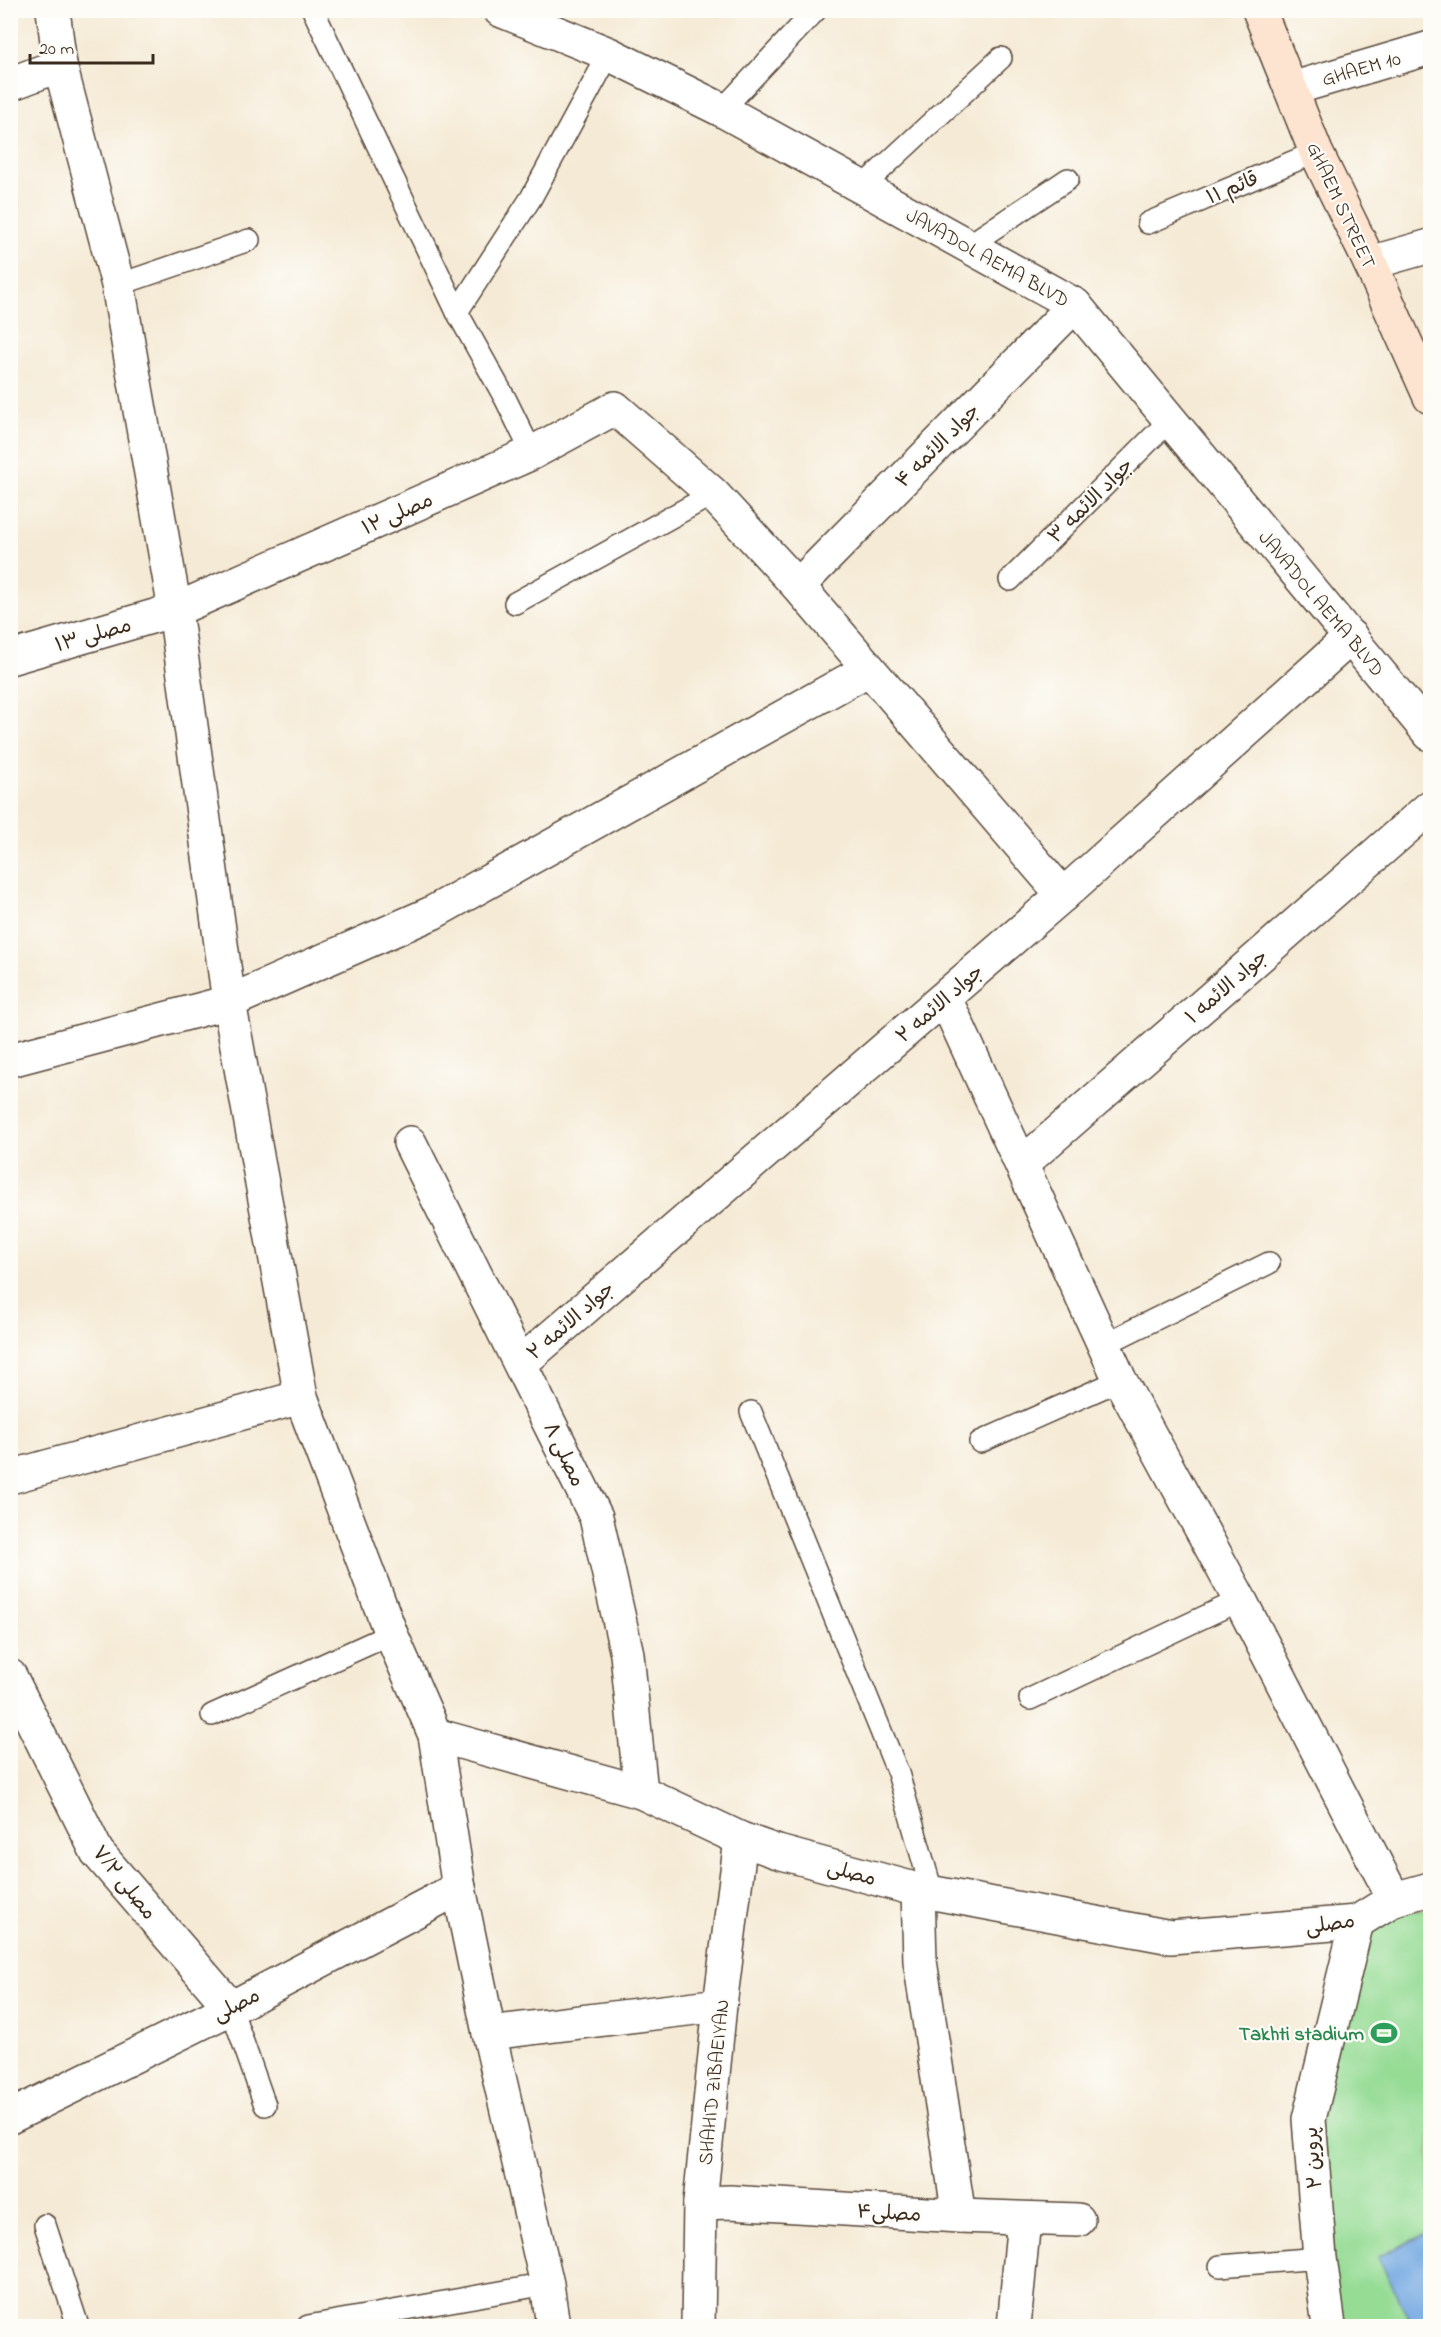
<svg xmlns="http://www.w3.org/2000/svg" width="1441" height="2337" viewBox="0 0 1441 2337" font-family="'Indie Flower','Playpen Sans Arabic',sans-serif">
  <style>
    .green { fill: #96dc95; stroke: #68835a; stroke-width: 1.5 }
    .water { fill: #75a9e2; stroke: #586a80; stroke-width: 1.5 }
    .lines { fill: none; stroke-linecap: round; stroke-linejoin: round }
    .lane-casing { stroke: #574739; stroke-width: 24 }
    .street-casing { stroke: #574739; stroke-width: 36 }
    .secondary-casing { stroke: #574739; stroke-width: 36 }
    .lane { stroke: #fff; stroke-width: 21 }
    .street { stroke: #fff; stroke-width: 33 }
    .secondary { stroke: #fde4d1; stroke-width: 33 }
    .labels { text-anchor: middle; stroke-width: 4.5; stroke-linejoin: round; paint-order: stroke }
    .street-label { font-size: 20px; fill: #3b2a1e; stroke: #fdfcf7 }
    .leisure-label { font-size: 20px; font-weight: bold; fill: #27864d; stroke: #fdfcf7; text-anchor: end }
  </style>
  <rect width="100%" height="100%" fill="#fdfcf7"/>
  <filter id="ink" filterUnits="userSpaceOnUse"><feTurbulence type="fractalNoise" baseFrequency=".0167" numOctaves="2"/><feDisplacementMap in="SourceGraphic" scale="12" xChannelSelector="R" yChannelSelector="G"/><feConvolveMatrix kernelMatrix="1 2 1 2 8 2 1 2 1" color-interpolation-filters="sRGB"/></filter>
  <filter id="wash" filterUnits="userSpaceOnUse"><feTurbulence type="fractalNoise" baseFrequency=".008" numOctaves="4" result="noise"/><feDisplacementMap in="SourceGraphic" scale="24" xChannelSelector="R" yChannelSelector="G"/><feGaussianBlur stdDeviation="1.35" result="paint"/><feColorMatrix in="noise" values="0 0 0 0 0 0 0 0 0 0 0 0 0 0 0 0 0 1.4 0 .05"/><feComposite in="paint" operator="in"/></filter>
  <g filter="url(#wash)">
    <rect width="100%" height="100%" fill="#f5ead5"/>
    <polygon class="green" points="1430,1908 1430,2326 1339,2326 1316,2144 1361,1922"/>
    <polygon class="water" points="1430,2232 1430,2326 1412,2326 1378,2257"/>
  </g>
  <g filter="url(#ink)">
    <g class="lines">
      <g class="lane-casing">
        <g id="lane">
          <polyline points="313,10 457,312 506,400 532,453"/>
          <polyline points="722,110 816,10"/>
          <polyline points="862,187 1001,58"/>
          <polyline points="1148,223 1316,152"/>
          <polyline points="969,245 1068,179"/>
          <polyline points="118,285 249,240"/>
          <polyline points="457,312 531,198 609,54"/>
          <polyline points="1010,580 1170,420"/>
          <polyline points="515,603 713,494"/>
          <polyline points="1105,1344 1269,1263"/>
          <polyline points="751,1412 898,1773 932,1892"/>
          <polyline points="980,1442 1120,1380"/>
          <polyline points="1030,1699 1240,1600"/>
          <polyline points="212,1715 391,1634"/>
          <polyline points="231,2008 265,2105"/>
          <polyline points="45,2225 78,2326"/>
          <polyline points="1220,2266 1320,2258"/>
          <polyline points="308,2326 547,2284"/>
        </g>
      </g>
      <g class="street-casing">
        <g id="street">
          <polyline points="53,10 60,65 118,285 175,610 229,1002 301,1397 391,1634 435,1735 459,1888 489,2033 547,2284 553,2326"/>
          <polyline points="500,10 609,54 722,110 1075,305 1430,734"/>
          <polyline points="10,84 60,65"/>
          <polyline points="1291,89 1430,48"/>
          <polyline points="1370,263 1430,246"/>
          <polyline points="798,586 1075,305"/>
          <polyline points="10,658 175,610 532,453 615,408 713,494 798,586 1063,895"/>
          <polyline points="945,998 1120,1380 1240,1600 1394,1899"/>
          <polyline points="10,1060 229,1002 432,913 869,669"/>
          <polyline points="410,1143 596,1517 627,1654 641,1792"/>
          <polyline points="1022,1164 1430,807"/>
          <polyline points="521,1363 1063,895 1351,637"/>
          <polyline points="10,1477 301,1397"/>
          <polyline points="10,1676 97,1852 231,2008"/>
          <polyline points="435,1735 641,1792 741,1839 778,1852 918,1890 1171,1937 1357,1922 1394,1899 1430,1889"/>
          <polyline points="918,1890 920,1961 959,2216"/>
          <polyline points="489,2033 720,2005"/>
          <polyline points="10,2117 231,2008 459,1888"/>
          <polyline points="700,2203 730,2202 959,2216 1078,2220"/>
          <polyline points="698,2326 700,2203 720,2005 741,1839"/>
          <polyline points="1014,2326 1024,2219"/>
          <polyline points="1329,2326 1320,2258 1309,2119 1357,1922"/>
        </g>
      </g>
      <g class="secondary-casing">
        <polyline id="secondary" points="1259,10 1316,152 1370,263 1430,397"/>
      </g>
      <use href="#lane" class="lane"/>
      <use href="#street" class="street"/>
      <use href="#secondary" class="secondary"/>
    </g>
  </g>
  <defs>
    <g id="stadium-bare" transform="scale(2.07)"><path d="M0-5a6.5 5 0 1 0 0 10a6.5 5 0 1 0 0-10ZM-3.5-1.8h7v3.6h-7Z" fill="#2e9e5b" stroke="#fdfcf7" stroke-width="2.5" paint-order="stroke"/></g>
  </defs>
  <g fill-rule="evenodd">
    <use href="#stadium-bare" x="1384" y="2033"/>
  </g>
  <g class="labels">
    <g class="street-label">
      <text transform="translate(1361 68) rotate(-16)" y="7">GHAEM 10</text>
      <text transform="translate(1232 187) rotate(-23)" y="7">قائم ۱۱</text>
      <text transform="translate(1342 205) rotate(65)" y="7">GHAEM STREET</text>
      <text transform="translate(988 257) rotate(29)" y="7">JAVADOL AEMA BLVD</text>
      <text transform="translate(937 445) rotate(-45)" y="7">جواد الائمه ۴</text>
      <text transform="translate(1090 500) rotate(-45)" y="7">جواد الائمه ۳</text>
      <text transform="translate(397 513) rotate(-24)" y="7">مصلی ۱۲</text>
      <text transform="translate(1322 603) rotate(50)" y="7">JAVADOL AEMA BLVD</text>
      <text transform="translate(93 634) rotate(-16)" y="7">مصلی ۱۳</text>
      <text transform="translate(1226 986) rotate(-41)" y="7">جواد الائمه ۱</text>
      <text transform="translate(939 1003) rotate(-41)" y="7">جواد الائمه ۲</text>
      <text transform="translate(570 1320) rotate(-41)" y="7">جواد الائمه ۲</text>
      <text transform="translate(565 1454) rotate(64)" y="7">مصلی ۸</text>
      <text transform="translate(852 1872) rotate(15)" y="7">مصلی</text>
      <text transform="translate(125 1882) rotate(51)" y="7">مصلی ۷/۲</text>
      <text transform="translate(1330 1923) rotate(-8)" y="7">مصلی</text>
      <text transform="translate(236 2004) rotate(-27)" y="7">مصلی</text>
      <text transform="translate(713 2082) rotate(-84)" y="7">SHAHID ZIBAEIYAN</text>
      <text transform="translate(1312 2158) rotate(-94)" y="7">پروین ۲</text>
      <text transform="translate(889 2212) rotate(3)" y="7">مصلی۴</text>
    </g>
    <g class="leisure-label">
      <text x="1364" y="2040">Takhti stadium</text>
    </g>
  </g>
  <rect width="1441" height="2337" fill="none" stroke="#fdfcf7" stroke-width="36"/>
  <path d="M30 54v9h123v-9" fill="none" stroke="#3b2a1e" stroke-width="3"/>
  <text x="39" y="54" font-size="18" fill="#3b2a1e" stroke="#fdfcf7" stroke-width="4.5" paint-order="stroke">20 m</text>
</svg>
